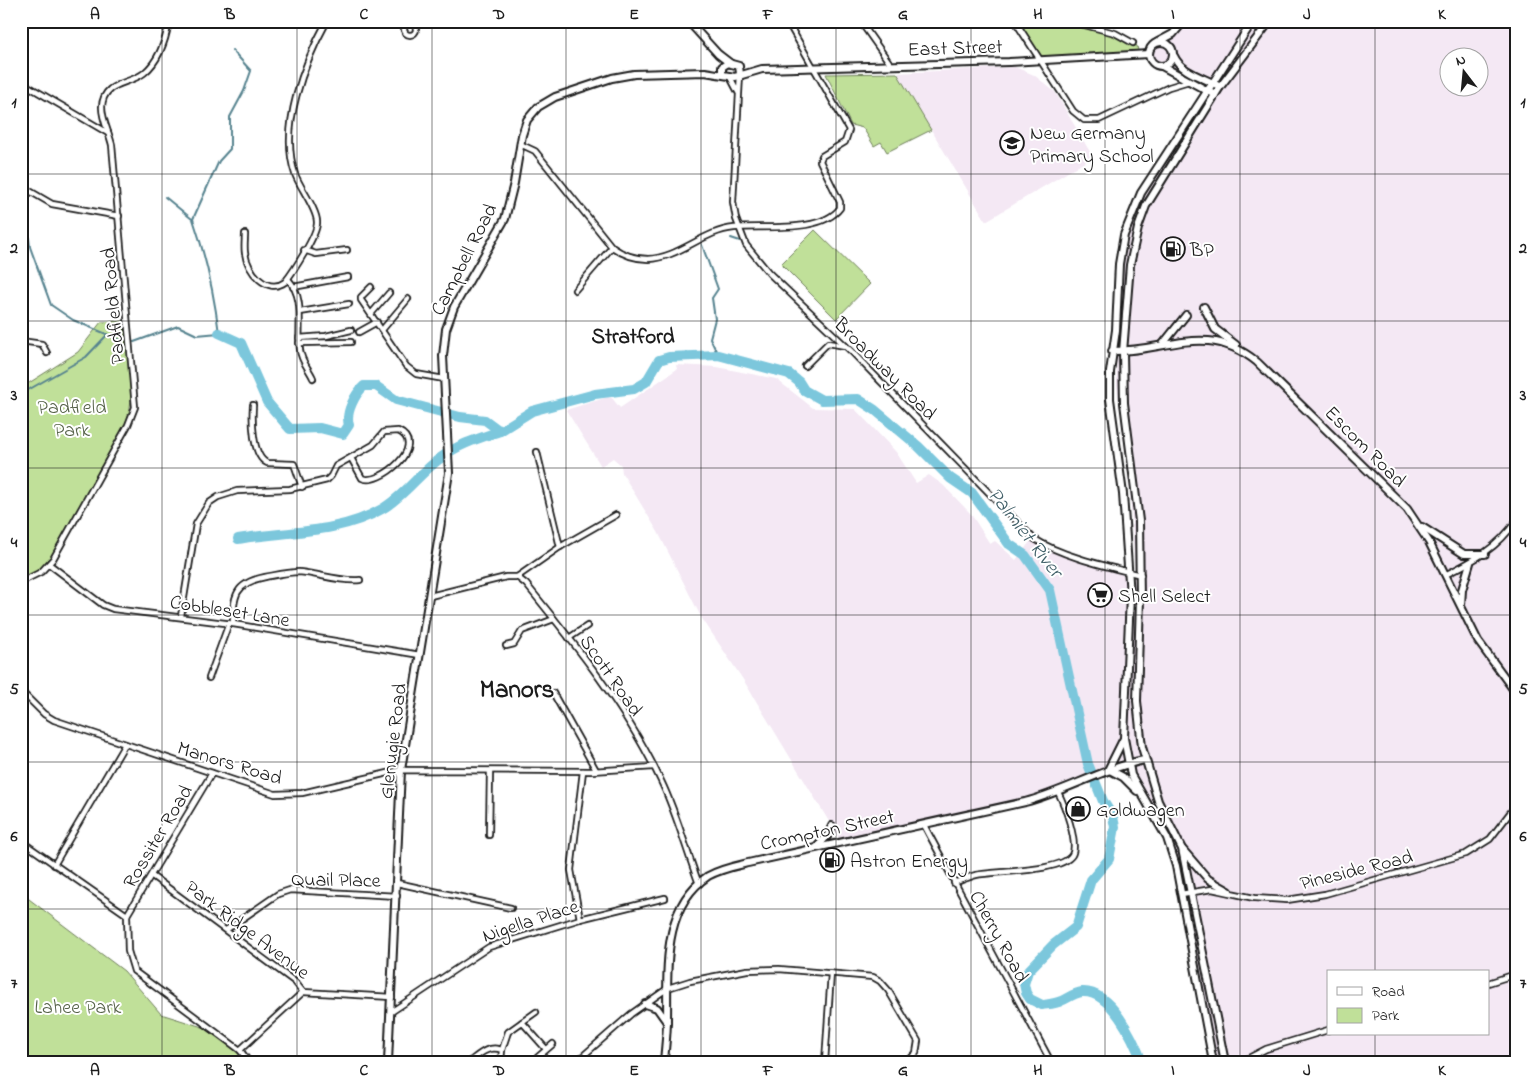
<svg xmlns="http://www.w3.org/2000/svg" width="1537" height="1083" viewBox="0 0 1537 1083" font-family="'Indie Flower',sans-serif">
  <style>
    .built { fill: #f4e8f4; fill-rule: evenodd }
    .green { fill: #c0e099; stroke: #6e7e5a }
    .lines { fill: none; stroke-linecap: round; stroke-linejoin: round }
    .stream { stroke: #56838f; stroke-width: 2 }
    .river { stroke: #7cc7dc; stroke-width: 10 }
    .street-casing { stroke: #1c1c1c; stroke-width: 8 }
    .secondary-casing { stroke: #1c1c1c; stroke-width: 10 }
    .street { stroke: #fff; stroke-width: 4.5 }
    .secondary { stroke: #fff; stroke-width: 6 }
    .grid { fill: none; stroke: #1c1c1c; stroke-width: 1; stroke-opacity: 0.55 }
    .labels { text-anchor: middle; stroke-width: 4; stroke-linejoin: round; paint-order: stroke }
    .street-label { font-size: 20px; fill: #1c1c1c; stroke: #fff }
    .poi-label { font-size: 20px; fill: #1c1c1c; stroke: #fff; text-anchor: start }
    .park-label { font-size: 20px; fill: #556148; stroke: #fff }
    .neighbourhood-label { font-size: 21px; font-weight: bold; fill: #1c1c1c; stroke: #fff }
    .water-label { font-size: 21px; font-style: italic; fill: #426069; stroke: #fff }
    .district-label { font-size: 25px; font-weight: bold; fill: #1c1c1c; stroke: #fff }
    .neatline { fill: none; stroke: #1c1c1c; stroke-width: 2 }
    .grid-label { font-size: 16px; text-anchor: middle; font-weight: bold; fill: #1c1c1c }
  </style>
  <rect width="100%" height="100%" fill="#fff"/>
  <filter id="ink" filterUnits="userSpaceOnUse"><feTurbulence type="fractalNoise" baseFrequency=".02" numOctaves="2"/><feDisplacementMap in="SourceGraphic" scale="10" xChannelSelector="R" yChannelSelector="G"/><feConvolveMatrix kernelMatrix="1 2 1 2 8 2 1 2 1" color-interpolation-filters="sRGB"/></filter>
  <g filter="url(#ink)">
    <g class="built">
      <path d="M1184 21H1516V1062H1214L1177 866 1129 764 1058 792 842 843 744 681 701 617 658 532 622 473 621 465 613 458 601 466 566 410 608 397 612 398 620 408 677 369 676 365 717 367 776 379 813 408 855 409 896 452 916 483 929 475 943 485 971 514 990 544 995 541 1016 560 1033 538 1042 544 1135 575 1130 492 1117 385 1116 351 1121 250 1135 203 1206 91 1139 55 1148 53ZM1450 58H1480V88H1450ZM1328 972H1488V1034H1328Z"/>
      <polygon points="1015,67 1034,75 1055,92 1093,157 986,221 897,73"/>
    </g>
    <g class="green">
      <polygon points="1015,21 1070,21 1096,27 1133,43 1137,46 1139,55 1040,60"/>
      <polygon points="897,73 931,130 887,152 881,142 874,146 863,128 851,125 826,74"/>
      <polygon points="815,230 870,284 836,319 781,264"/>
      <path d="M125 321C133 348 135 399 126 424L55 553 41 571 21 581V388L78 352 101 322Z"/>
      <polygon points="21,893 124,971 161,1014 212,1030 239,1050 248,1062 21,1062"/>
    </g>
    <g class="lines">
      <g class="stream">
        <polyline points="165,197 192,219"/>
        <polyline points="21,209 26,212 30,247 51,305 73,320 123,341"/>
        <polyline points="731,238 740,241"/>
        <polyline points="702,245 718,289 712,298 715,319 710,338 718,355"/>
        <path d="M134 342 178 326 197 335 219 333C214 293 206 257 193 219L219 161 230 149V117L244 91 251 71 232 50"/>
        <polyline points="21,394 86,357 107,335"/>
      </g>
      <g class="river">
        <path d="M219 333 241 343 267 402 290 429 320 428 343 434 349 425C345 413 355 394 364 386H376L396 400 460 417 485 420 500 431 532 411 595 394 634 389 646 382 659 360 669 357 718 355 789 374 799 382 804 390 822 400 858 399 875 410 918 446 950 478 972 493 1009 544 1025 555 1050 590 1088 764 1103 801 1113 817 1115 827 1109 859 1091 880 1076 927 1053 945 1028 971 1024 984 1026 993 1030 999 1042 1005C1048 1004 1055 1004 1061 1001 1068 998 1074 993 1082 992 1111 990 1134 1040 1142 1062"/>
        <path d="M238 539C285 531 339 534 382 509 405 496 420 472 442 457 459 444 480 438 500 431"/>
      </g>
      <g class="street-casing">
        <g id="street">
          <polyline points="860,21 891,65"/>
          <polyline points="1015,21 1073,111 1084,120 1099,120 1169,87 1189,81"/>
          <polyline points="1069,21 1115,33 1133,43"/>
          <circle cx="410" cy="29" r="6"/>
          <path d="M740 75 733 202 736 219 746 245 769 273 852 352 1033 538C1060 556 1109 567 1141 575"/>
          <polyline points="730,77 738,92"/>
          <polyline points="21,82 108,133"/>
          <path d="M520 144 535 151 612 247C622 254 635 259 648 259 679 258 703 231 734 228 762 225 821 234 840 208V202L820 161 822 156 845 142 849 130 787 21"/>
          <polyline points="21,186 52,204 119,216"/>
          <path d="M245 234C245 240 244 247 245 253 247 271 267 295 285 282 293 272 318 234 317 222 317 209 300 188 295 174 279 127 304 63 327 21"/>
          <polyline points="304,250 316,254 347,250"/>
          <path d="M288 279C306 299 297 327 300 350 301 361 309 369 313 378"/>
          <polyline points="293,287 348,277"/>
          <polyline points="371,287 361,297 361,300 406,366 416,374 444,379"/>
          <polyline points="575,290 612,247"/>
          <polyline points="300,312 349,304"/>
          <polyline points="371,314 389,293"/>
          <polyline points="382,330 408,299"/>
          <polyline points="359,332 377,322"/>
          <polyline points="299,338 326,336 351,330"/>
          <polyline points="21,341 42,344 47,353"/>
          <polyline points="299,343 351,342"/>
          <polyline points="805,366 828,343 845,346"/>
          <path d="M253 405C252 420 252 456 267 463L294 464 302 487"/>
          <polyline points="537,452 560,547"/>
          <polyline points="49,564 103,605 113,609 233,624 420,655"/>
          <path d="M1445 575C1473 561 1498 548 1516 521"/>
          <polyline points="517,577 560,547 616,515"/>
          <path d="M21 582 41 572 53 559 128 425 135 407 112 145C109 132 102 120 102 107 103 81 129 85 144 73 159 61 166 39 169 21"/>
          <path d="M430 596 506 577H517L526 584C575 644 628 710 661 781 677 814 686 850 699 884"/>
          <path d="M181 616 196 524 209 503 218 497 237 491 290 489 327 480 331 476 336 466 373 445 384 432 398 431C429 445 379 487 362 478L351 458"/>
          <path d="M233 624C233 596 235 583 265 577 276 575 288 572 299 572 320 574 339 582 360 580"/>
          <polyline points="569,638 587,626"/>
          <polyline points="506,646 514,644 522,631 554,619"/>
          <polyline points="209,678 229,623"/>
          <polyline points="21,691 44,714 54,720 275,794 302,793 401,770 592,771 654,767"/>
          <polyline points="553,693 596,770"/>
          <polyline points="924,825 1051,1062"/>
          <polyline points="489,835 490,771"/>
          <polyline points="21,841 127,915 128,951 134,971 240,1050 249,1062"/>
          <polyline points="54,865 125,744"/>
          <polyline points="152,876 295,982 303,992 392,997"/>
          <polyline points="397,883 511,908"/>
          <path d="M954 883C962 880 968 877 976 875 996 871 1062 872 1072 855 1079 843 1064 804 1058 792"/>
          <polyline points="1181,894 1212,889 1254,898 1287,900 1325,894 1466,854 1490,839 1516,805"/>
          <polyline points="127,915 212,773"/>
          <polyline points="580,919 571,870 583,771"/>
          <polyline points="226,930 278,894 290,890 397,896"/>
          <polyline points="1488,983 1516,974"/>
          <polyline points="391,1012 489,947 580,919 665,898"/>
          <polyline points="522,1022 546,1049"/>
          <polyline points="240,1050 303,992"/>
          <polyline points="502,1050 508,1032 536,1012"/>
          <path d="M469 1062C480 1054 488 1045 502 1050L501 1062"/>
          <polyline points="532,1062 553,1044"/>
          <polyline points="576,1062 631,1014 668,988 690,981 747,970 779,969 873,977 880,981 888,990 918,1041 916,1053 907,1062"/>
          <polyline points="825,1062 831,973"/>
          <polyline points="1241,1062 1266,1049 1328,1030"/>
        </g>
      </g>
      <g class="secondary-casing">
        <g id="secondary">
          <polyline points="688,21 718,54 731,64"/>
          <circle cx="1161" cy="54" r="12"/>
          <polyline points="1158,42 1173,34 1184,21"/>
          <path d="M1174 56C1181 73 1206 78 1220 87"/>
          <polyline points="1162,66 1215,95"/>
          <polyline points="722,74 722,67 728,63 739,66 740,74"/>
          <polyline points="1204,307 1215,329 1236,345"/>
          <polyline points="1163,344 1186,315"/>
          <path d="M1112 351C1167 352 1207 321 1257 362L1407 509 1429 542 1478 641 1516 693"/>
          <polyline points="1422,527 1464,554 1485,554"/>
          <polyline points="1461,605 1462,590 1470,563"/>
          <polyline points="1108,770 1123,740"/>
          <polyline points="1110,770 1123,777 1137,791"/>
          <polyline points="817,847 828,835 832,826"/>
          <polyline points="1183,850 1208,879 1229,891"/>
          <polyline points="645,1004 657,1008 667,1022"/>
          <polyline points="388,1062 401,770 449,473 443,356 446,329 454,307 505,219 514,183 522,135 527,120 538,107 555,97 612,78 634,74 705,72 735,77 762,69 1009,62 1149,54"/>
          <path d="M664 1062C665 1048 667 1034 667 1020 668 971 661 907 708 876 720 869 735 866 748 863L1025 802C1066 791 1102 769 1144 760"/>
          <polyline points="1213,1062 1176,866 1167,838 1131,775 1124,738 1130,596 1123,494 1110,399 1110,372 1116,330 1119,264 1124,235 1141,193 1253,21"/>
          <polyline points="1225,1062 1182,849 1158,801 1142,747 1137,701 1140,599 1139,521 1124,403 1123,352 1130,265 1138,228 1146,206 1220,87 1270,21"/>
        </g>
      </g>
      <use href="#street" class="street"/>
      <use href="#secondary" class="secondary"/>
    </g>
  </g>
  <path class="grid" d="M162 21V1062M297 21V1062M432 21V1062M566 21V1062M701 21V1062M836 21V1062M971 21V1062M1105 21V1062M1240 21V1062M1375 21V972M21 174H1516M21 321H1516M21 468H1516M21 615H1516M21 762H1516M21 909H1516M1375 1034V1062"/>
  <defs>
    <g id="school-ring" transform="scale(1.25)"><circle r="9.5" fill="#fff" stroke="#1c1c1c" stroke-width="1.5"/><path d="M0-5L7-2L0 1L-7-2ZM-4 1L0 2.5L4 1V4Q0 6-4 4Z" fill="#1c1c1c"/></g>
    <g id="fuel-ring" transform="scale(1.25)"><circle r="9.5" fill="#fff" stroke="#1c1c1c" stroke-width="1.5"/><path d="M-5.5-6h7V0h2V4h1.3V-2.5L3-4.5l.8-.8L6-3V5H2.5V1h-1V6h-7ZM-4.2-4.7v3.2H.2V-4.7Z" fill="#1c1c1c"/></g>
    <g id="supermarket-ring" transform="scale(1.25)"><circle r="9.5" fill="#fff" stroke="#1c1c1c" stroke-width="1.5"/><path d="M-6-5.5h2.5l.6 2H6L4.5 2H-2.5L-4.4-4H-6ZM-1.5 3.2a1.3 1.3 0 1 0 .1 0ZM3 3.2a1.3 1.3 0 1 0 .1 0Z" fill="#1c1c1c"/></g>
    <g id="shop-ring" transform="scale(1.25)"><circle r="9.5" fill="#fff" stroke="#1c1c1c" stroke-width="1.5"/><path d="M-5-2.5h2.3a2.7 3.5 0 0 1 5.4 0H5L5.5 6h-11ZM-1.5-2.5h3a1.5 2.3 0 0 0-3 0Z" fill="#1c1c1c"/></g>
  </defs>
  <g fill-rule="evenodd">
    <use href="#school-ring" x="1012" y="143"/>
    <use href="#fuel-ring" x="1173" y="249"/>
    <use href="#supermarket-ring" x="1100" y="595"/>
    <use href="#shop-ring" x="1078" y="809"/>
    <use href="#fuel-ring" x="832" y="860"/>
  </g>
  <g class="labels">
    <g class="street-label">
      <text transform="translate(955 47) rotate(-2)" y="7">East Street</text>
      <text transform="translate(463 259) rotate(-63)" y="7">Campbell Road</text>
      <text transform="translate(112 306) rotate(-95)" y="7">Padfield Road</text>
      <text transform="translate(886 368) rotate(45)" y="7">Broadway Road</text>
      <text transform="translate(1366 446) rotate(45)" y="7">Escom Road</text>
      <text transform="translate(230 610) rotate(9)" y="7">Cobbleset Lane</text>
      <text transform="translate(612 675) rotate(55)" y="7">Scott Road</text>
      <text transform="translate(392 741) rotate(-83)" y="7">Glenugie Road</text>
      <text transform="translate(230 762) rotate(17)" y="7">Manors Road</text>
      <text transform="translate(827 829) rotate(-12)" y="7">Crompton Street</text>
      <text transform="translate(157 836) rotate(-59)" y="7">Rossiter Road</text>
      <text transform="translate(1356 869) rotate(-14)" y="7">Pineside Road</text>
      <text transform="translate(336 879) rotate(1)" y="7">Quail Place</text>
      <text transform="translate(530 920) rotate(-18)" y="7">Nigella Place</text>
      <text transform="translate(248 929) rotate(37)" y="7">Park Ridge Avenue</text>
      <text transform="translate(1000 936) rotate(61)" y="7">Cherry Road</text>
    </g>
    <g class="poi-label">
      <text x="1030" y="139">New Germany<tspan x="1030" dy="23">Primary School</tspan></text>
      <text x="1190" y="256">BP</text>
      <text x="1118" y="602">Shell Select</text>
      <text x="1096" y="816">Goldwagen</text>
      <text x="850" y="867">Astron Energy</text>
    </g>
    <g class="park-label">
      <text x="72" y="413">Padfield<tspan x="72" dy="23">Park</tspan></text>
      <text x="78" y="1013">Lahee Park</text>
    </g>
    <g class="neighbourhood-label">
      <text x="633" y="343">Stratford</text>
    </g>
    <g class="water-label">
      <text transform="translate(1026 532) rotate(52)" y="7">Palmiet River</text>
    </g>
    <g class="district-label">
      <text x="517" y="697">Manors</text>
    </g>
  </g>
  <rect width="1537" height="1083" fill="none" stroke="#fff" stroke-width="55"/>
  <rect x="1327" y="970" width="162" height="65" fill="#ffffff" stroke="#a4a4a4"/>
  <rect x="1337" y="987" width="25" height="8" fill="#ffffff" stroke="#a4a4a4"/>
  <text x="1372" y="996" font-size="15" fill="#1c1c1c">Road</text>
  <rect x="1337" y="1008" width="25" height="15" fill="#c0e099" stroke="#a4a4a4"/>
  <text x="1372" y="1020" font-size="15" fill="#1c1c1c">Park</text>
  <g transform="translate(1464 72) rotate(344)"><circle r="24" fill="#ffffff" stroke="#a4a4a4"/>
  <path d="M0-4L9 19L0 12L-9 19Z" fill="#1c1c1c"/>
  <text y="-8" font-size="14" font-weight="bold" text-anchor="middle" fill="#1c1c1c">N</text>
  </g>
  <rect x="28" y="28" width="1482" height="1028" class="neatline"/>
  <g class="grid-label">
    <text x="95" y="19">A</text>
    <text x="230" y="19">B</text>
    <text x="364" y="19">C</text>
    <text x="499" y="19">D</text>
    <text x="634" y="19">E</text>
    <text x="768" y="19">F</text>
    <text x="903" y="19">G</text>
    <text x="1038" y="19">H</text>
    <text x="1173" y="19">I</text>
    <text x="1307" y="19">J</text>
    <text x="1442" y="19">K</text>
    <text x="14" y="107">1</text>
    <text x="1523" y="107">1</text>
    <text x="14" y="253">2</text>
    <text x="1523" y="253">2</text>
    <text x="14" y="400">3</text>
    <text x="1523" y="400">3</text>
    <text x="14" y="547">4</text>
    <text x="1523" y="547">4</text>
    <text x="14" y="694">5</text>
    <text x="1523" y="694">5</text>
    <text x="14" y="841">6</text>
    <text x="1523" y="841">6</text>
    <text x="14" y="988">7</text>
    <text x="1523" y="988">7</text>
    <text x="95" y="1075">A</text>
    <text x="230" y="1075">B</text>
    <text x="364" y="1075">C</text>
    <text x="499" y="1075">D</text>
    <text x="634" y="1075">E</text>
    <text x="768" y="1075">F</text>
    <text x="903" y="1075">G</text>
    <text x="1038" y="1075">H</text>
    <text x="1173" y="1075">I</text>
    <text x="1307" y="1075">J</text>
    <text x="1442" y="1075">K</text>
  </g>
</svg>
